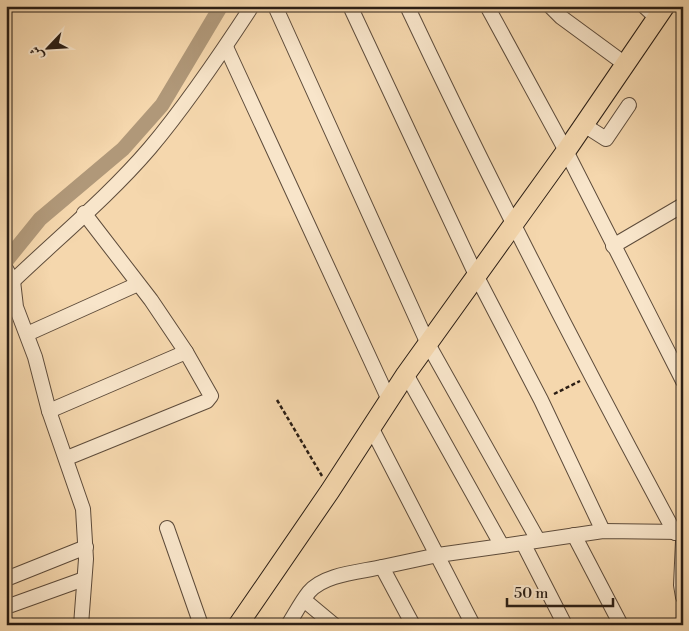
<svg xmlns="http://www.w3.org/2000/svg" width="689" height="631" viewBox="0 0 689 631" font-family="'Libre Bodoni',Amiri,serif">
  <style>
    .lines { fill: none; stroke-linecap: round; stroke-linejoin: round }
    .canal { stroke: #b09879; stroke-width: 15 }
    .minor-casing { stroke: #5e4c3b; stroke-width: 16 }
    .major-casing { stroke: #2b1e15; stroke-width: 21 }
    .path { stroke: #2b1e15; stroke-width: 2.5; stroke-dasharray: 4 2.5; stroke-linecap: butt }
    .minor { stroke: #f8e5ca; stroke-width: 14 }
    .major { stroke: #f5d7ad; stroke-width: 19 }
  </style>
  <rect width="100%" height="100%" fill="#f5d7ad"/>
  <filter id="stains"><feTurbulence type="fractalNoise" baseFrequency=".004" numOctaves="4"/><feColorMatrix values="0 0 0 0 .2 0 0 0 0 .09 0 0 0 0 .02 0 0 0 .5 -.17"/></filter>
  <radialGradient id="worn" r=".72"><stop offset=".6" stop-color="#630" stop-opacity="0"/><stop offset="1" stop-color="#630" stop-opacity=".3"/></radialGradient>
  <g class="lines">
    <polyline class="canal" points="6,261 40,219 123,149 162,105 221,6"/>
    <g class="minor-casing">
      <g id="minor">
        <polyline points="275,6 428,344 538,540"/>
        <polyline points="350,6 476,275 541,400 603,531"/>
        <path d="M407 6C491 184 581 359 675 533"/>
        <polyline points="487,6 566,151 683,381"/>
        <polyline points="550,6 561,17 625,64"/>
        <polyline points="644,6 657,18"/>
        <polyline points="226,47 389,400"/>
        <polyline points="584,125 606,139 629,105"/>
        <polyline points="613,246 683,205"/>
        <polyline points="6,269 13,281 16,307 35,357 49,411 83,509 86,559 81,625"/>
        <path d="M13 281C59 237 109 196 150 148 187 104 220 55 252 6"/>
        <polyline points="27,334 138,284"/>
        <polyline points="406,374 502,546 438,555 382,567 413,625"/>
        <polyline points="49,411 186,352"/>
        <polyline points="371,427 473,625"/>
        <polyline points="67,458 207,401 211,396 186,352 151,300 84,213"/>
        <polyline points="167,528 201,625"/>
        <polyline points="574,535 621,625"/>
        <polyline points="683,541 681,585 683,597"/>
        <polyline points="523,543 565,625"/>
        <polyline points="502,546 603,531 682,532"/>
        <polyline points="6,579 86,547"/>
        <polyline points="304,600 334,625"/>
        <polyline points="6,607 84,579"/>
        <path d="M288 625C295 614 301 602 309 592 324 574 360 572 382 567"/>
      </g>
    </g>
    <g class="major-casing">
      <polyline id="major" points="238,625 330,491 406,374 566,151 665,6"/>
    </g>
    <g class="path">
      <polyline points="554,394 580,381"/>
      <polyline points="277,400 322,476"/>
    </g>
    <use href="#minor" class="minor"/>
    <use href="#major" class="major"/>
  </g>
  <rect width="689" height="631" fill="none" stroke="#f5d7ad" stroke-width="25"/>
  <rect x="8" y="8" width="674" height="616" fill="none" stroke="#2b1e15" stroke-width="2.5"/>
  <rect x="12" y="12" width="664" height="606" fill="none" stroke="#2b1e15"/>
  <g transform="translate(48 48) rotate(245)" stroke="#f8e5ca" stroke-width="4" paint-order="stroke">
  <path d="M0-4L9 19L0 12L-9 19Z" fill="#2b1e15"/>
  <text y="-8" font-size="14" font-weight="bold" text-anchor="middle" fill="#2b1e15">ش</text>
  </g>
  <path d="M507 598v8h106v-8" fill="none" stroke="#2b1e15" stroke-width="2.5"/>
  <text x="514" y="598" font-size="15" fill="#2b1e15" stroke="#f8e5ca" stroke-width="4" paint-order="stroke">50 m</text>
  <rect width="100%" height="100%" filter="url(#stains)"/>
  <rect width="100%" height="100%" fill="url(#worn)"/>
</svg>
